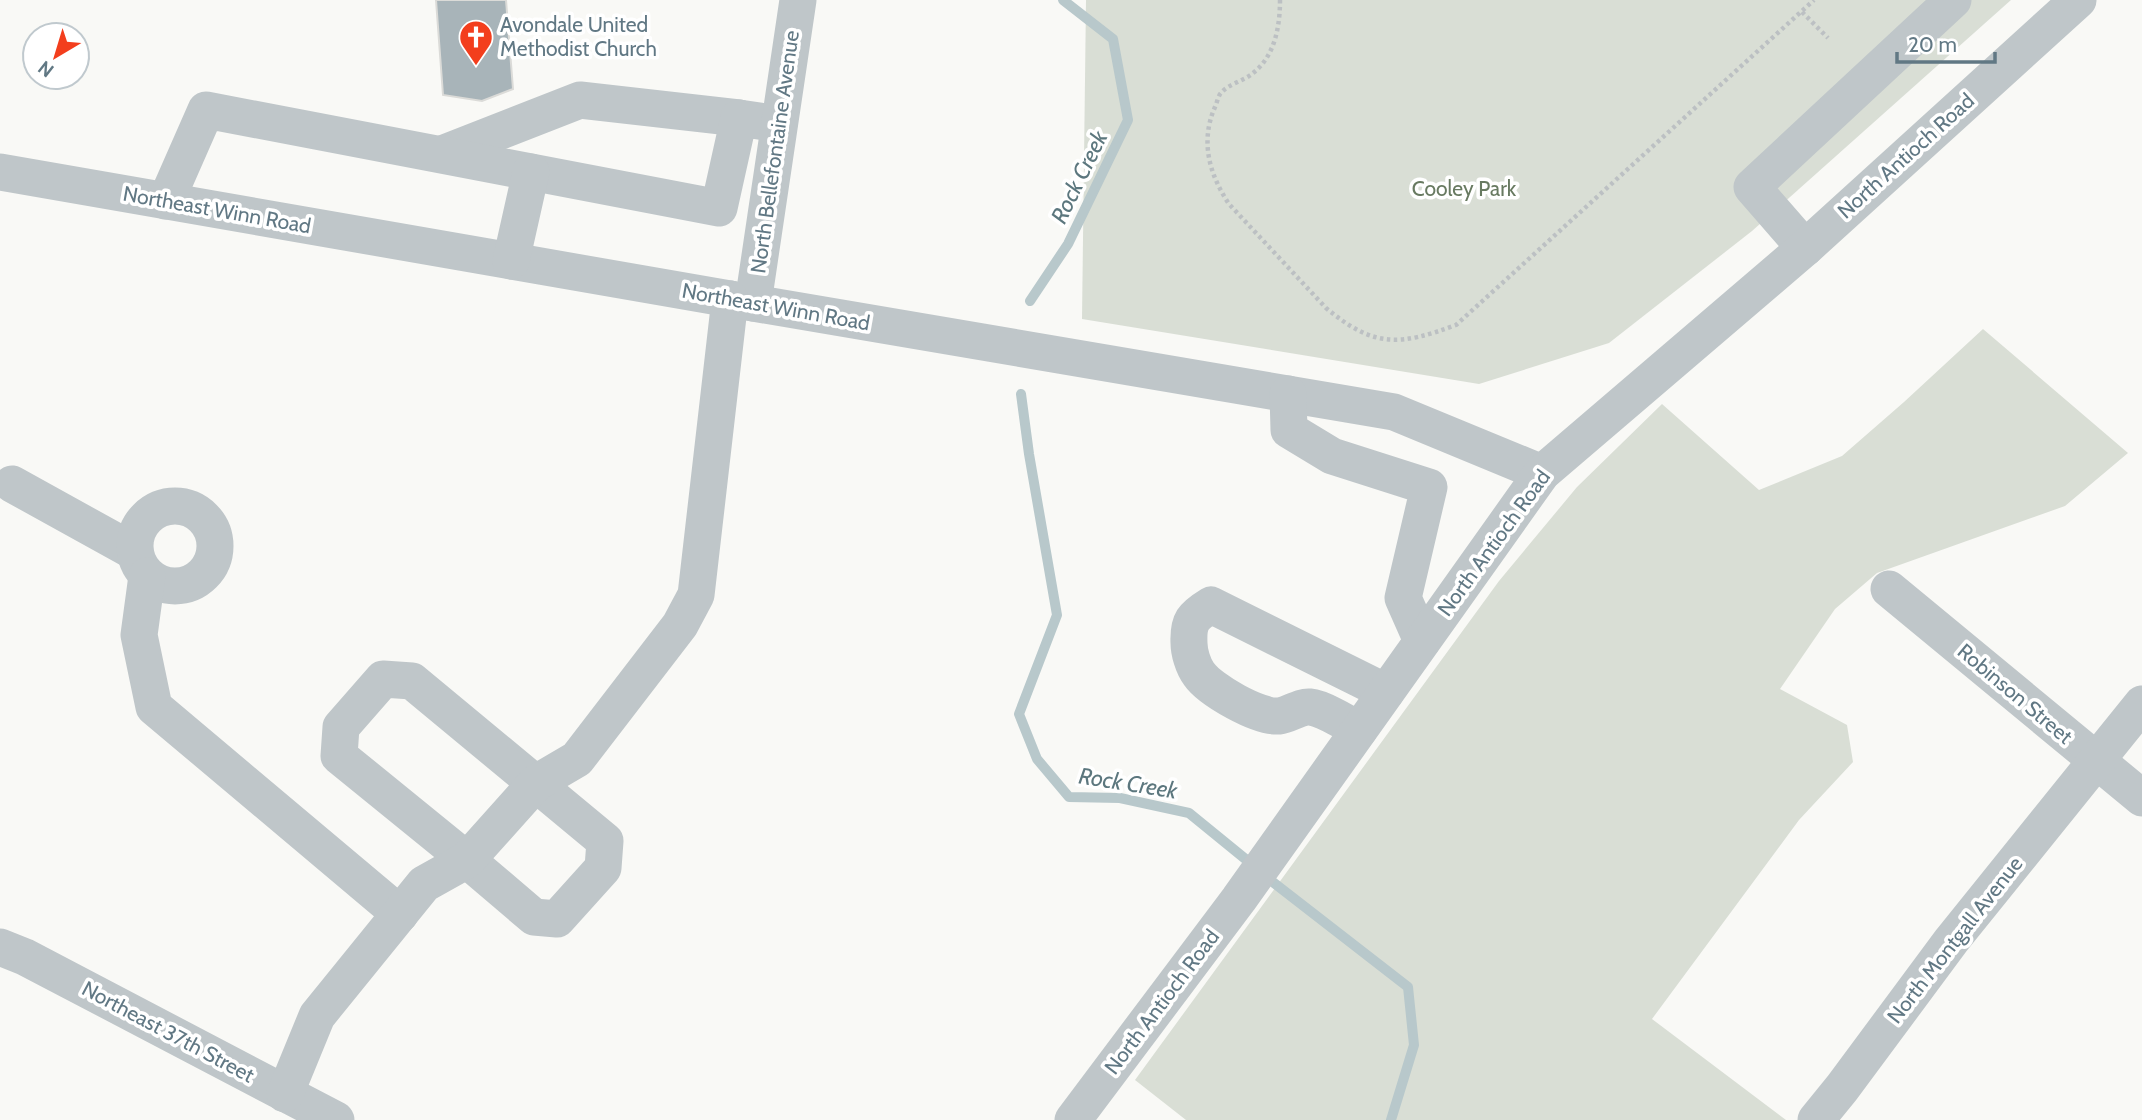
<svg xmlns="http://www.w3.org/2000/svg" width="2142" height="1120" viewBox="0 0 2142 1120" font-family="Cabin,sans-serif">
  <style>
    .green { fill: #d9ded5 }
    .lines { fill: none; stroke-linecap: round; stroke-linejoin: round }
    .stream { stroke: #b8c8cb; stroke-width: 10 }
    .building { fill: #a8b4b9; stroke: #dbdbd8; stroke-width: 2 }
    .path { stroke: #bcc0c3; stroke-width: 4.5; stroke-dasharray: 3.5 3.5; stroke-linecap: butt }
    .minor { stroke: #bfc6c9; stroke-width: 37 }
    .labels { text-anchor: middle; stroke-width: 7; stroke-linejoin: round; paint-order: stroke }
    .poi-label { font-size: 21px; fill: #617884; stroke: #fff; text-anchor: start }
    .street-label { font-size: 21px; fill: #617884; stroke: #fff }
    .park-label { font-size: 21px; fill: #687a61; stroke: #fff }
    .water-label { font-size: 23px; font-style: italic; fill: #5c777e; stroke: #fff }
  </style>
  <rect width="100%" height="100%" fill="#f9f9f6"/>
  <g class="green">
    <polygon points="1086,0 2011,0 1752,231 1609,343 1479,384 1082,319"/>
    <polygon points="1983,329 2128,453 2065,506 1877,573 1835,609 1780,689 1847,725 1853,762 1799,820 1652,1019 1786,1120 1186,1120 1135,1080 1499,581 1577,487 1662,404 1759,490 1842,456 1904,402"/>
  </g>
  <g class="lines">
    <g class="stream">
      <polyline points="1030,301 1068,244 1128,120 1113,39 1063,0"/>
      <polyline points="1021,394 1029,454 1057,615 1019,714 1037,759 1069,797 1120,798 1189,813 1254,866"/>
      <polyline points="1265,876 1408,987 1414,1045 1391,1120"/>
    </g>
  </g>
  <polygon class="building" points="436,0 506,0 513,89 482,101 443,95"/>
  <g class="lines">
    <g class="path">
      <path d="M1280 0C1280 26 1275 56 1253 73 1244 81 1228 84 1221 93 1218 96 1217 103 1215 107 1200 141 1209 174 1229 204L1326 308C1374 348 1399 346 1456 325L1814 0"/>
      <polyline points="1802,12 1828,38"/>
    </g>
    <g class="minor">
      <polyline points="442,154 580,100 739,118"/>
      <polyline points="0,172 753,303 1394,412 1542,473"/>
      <polyline points="166,201 206,110 719,208 739,118 779,124"/>
      <polyline points="1805,248 1752,187 1953,0"/>
      <polyline points="511,261 531,172"/>
      <polyline points="753,303 798,0"/>
      <polyline points="1288,394 1289,430 1332,456 1429,487 1403,598 1422,641"/>
      <polyline points="12,484 135,552"/>
      <circle cx="175" cy="546" r="40"/>
      <polyline points="147,576 139,635 154,707 400,914"/>
      <polyline points="1889,589 2142,798"/>
      <polygon points="383,679 412,681 605,841 603,868 557,919 534,917 467,860 339,756 341,727"/>
      <path d="M1359 730C1347 723 1322 708 1310 707 1300 706 1289 715 1279 716 1259 718 1210 690 1199 674 1193 666 1189 652 1189 643 1188 621 1193 616 1211 605L1386 692"/>
      <polyline points="0,947 25,957 336,1120"/>
      <polyline points="285,1094 317,1016 424,884 467,860 536,783 577,759 680,625 696,595 730,299"/>
      <polyline points="1073,1120 1239,899 1542,473 1805,248 2078,0"/>
      <polyline points="1816,1120 1842,1088 1951,941 2142,704"/>
    </g>
  </g>
  <defs>
    <g id="church-pin" transform="scale(1.75)"><path d="M0 17L-7.5 6A9.5 9.5 0 1 1 7.5 6Z" fill="#f33e1d" stroke="#fff"/><path d="M-1.2-6h2.4v3.5h3.3v2.4h-3.3V6h-2.4V-.1h-3.3v-2.4h3.3Z" fill="#fff"/></g>
  </defs>
  <g fill-rule="evenodd">
    <use href="#church-pin" x="476" y="37"/>
  </g>
  <g class="labels">
    <g class="poi-label">
      <text x="500" y="32">Avondale United<tspan x="500" dy="24">Methodist Church</tspan></text>
    </g>
    <g class="street-label">
      <text transform="translate(775 152) rotate(-82)" y="7">North Bellefontaine Avenue</text>
      <text transform="translate(1906 156) rotate(-42)" y="7">North Antioch Road</text>
      <text transform="translate(217 210) rotate(10)" y="7">Northeast Winn Road</text>
      <text transform="translate(776 307) rotate(10)" y="7">Northeast Winn Road</text>
      <text transform="translate(1494 543) rotate(-54)" y="7">North Antioch Road</text>
      <text transform="translate(2015 694) rotate(40)" y="7">Robinson Street</text>
      <text transform="translate(1955 940) rotate(-52)" y="7">North Montgall Avenue</text>
      <text transform="translate(1162 1002) rotate(-53)" y="7">North Antioch Road</text>
      <text transform="translate(168 1032) rotate(28)" y="7">Northeast 37th Street</text>
    </g>
    <g class="park-label">
      <text x="1464" y="196">Cooley Park</text>
    </g>
    <g class="water-label">
      <text transform="translate(1079 177) rotate(-64)" y="8">Rock Creek</text>
      <text transform="translate(1128 783) rotate(9)" y="8">Rock Creek</text>
    </g>
  </g>
  <g transform="translate(56 56) rotate(218)"><circle r="33" fill="#ffffff" stroke="#c0c9ce" stroke-width="2"/>
  <path d="M0-5L12 26L0 18L-12 26Z" fill="#f33e1d"/>
  <text y="-10" font-size="19" font-weight="bold" text-anchor="middle" fill="#617884">N</text>
  </g>
  <path d="M1897 52v10h98v-10" fill="none" stroke="#617884" stroke-width="3.5"/>
  <text x="1908" y="52" font-size="21" fill="#617884" stroke="#ffffff" stroke-width="5" paint-order="stroke">20 m</text>
</svg>
